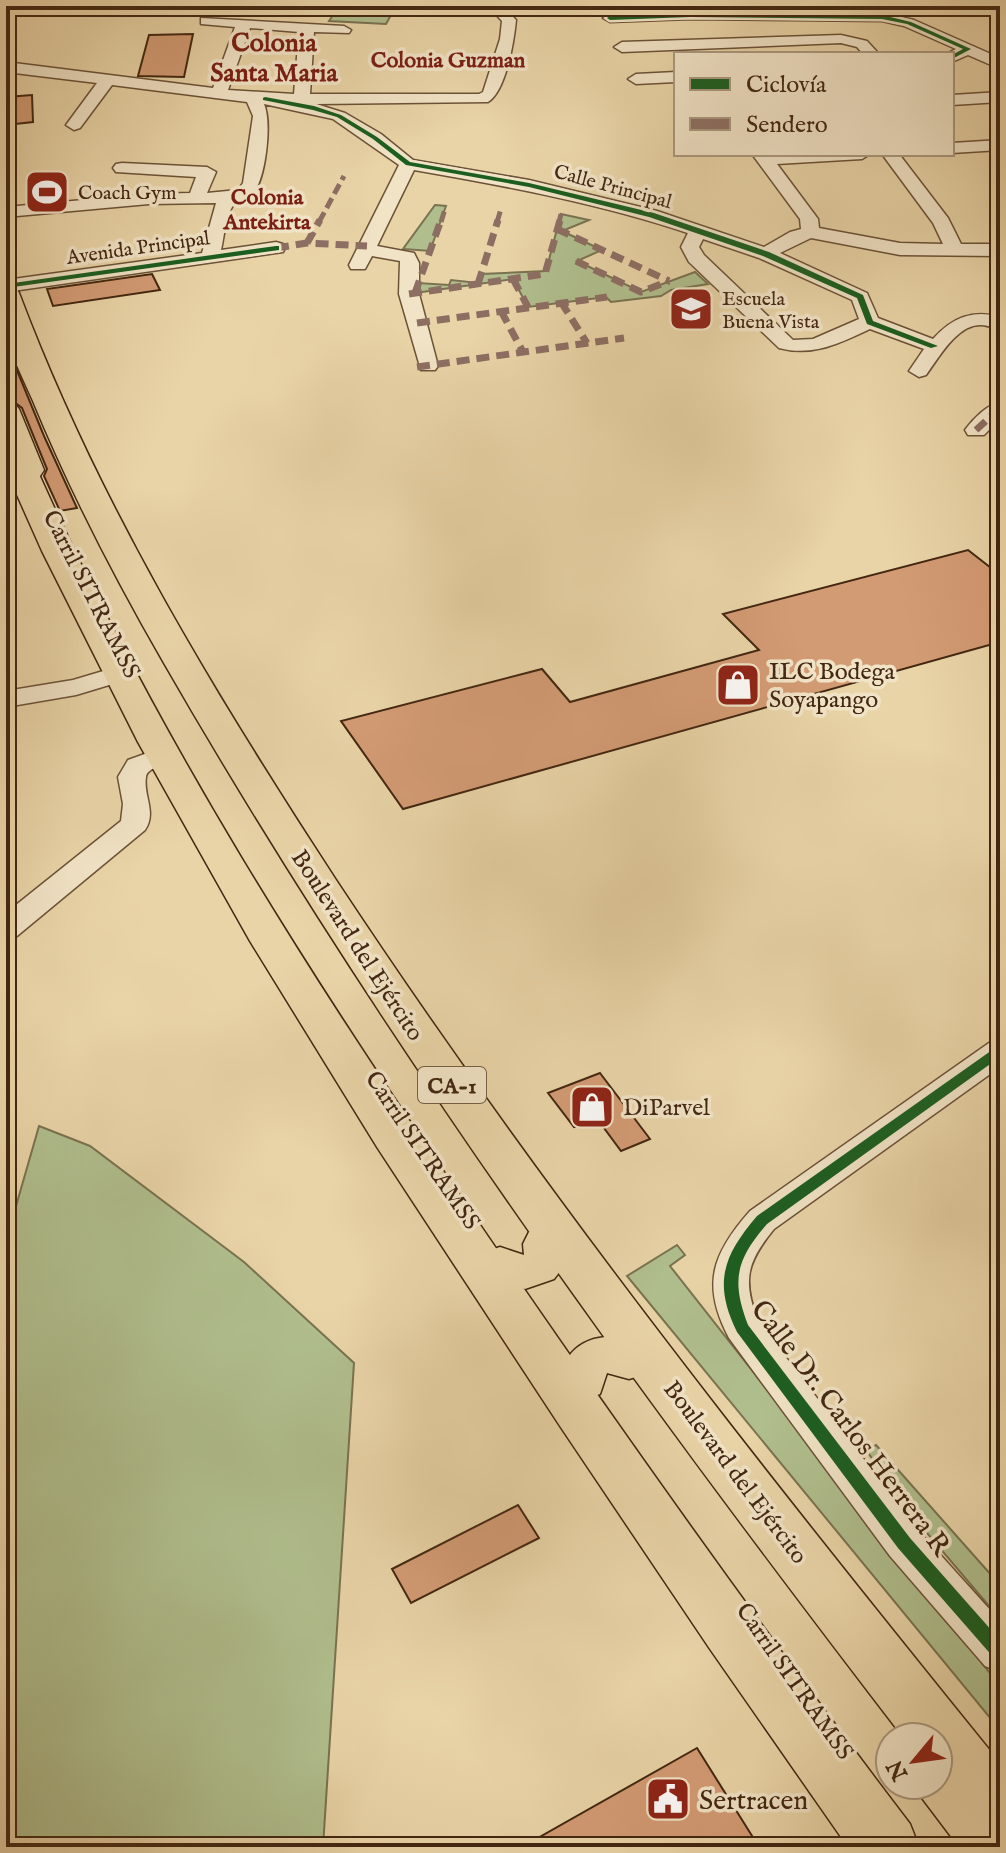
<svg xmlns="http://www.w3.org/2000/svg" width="1006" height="1853" viewBox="0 0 1006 1853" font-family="'IM FELL English',serif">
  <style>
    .green { fill: #b0be8d; stroke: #7a7250; stroke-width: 2 }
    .building { fill: #d39b74; stroke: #432712; stroke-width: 2 }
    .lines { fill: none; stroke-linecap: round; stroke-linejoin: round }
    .minor-casing { stroke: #6c5237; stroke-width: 3 }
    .major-casing { stroke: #432712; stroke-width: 3 }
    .highway-casing { stroke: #432712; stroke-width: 3 }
    .minor { fill: #f1e3c6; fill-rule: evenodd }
    .major { fill: #e9d4a7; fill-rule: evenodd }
    .highway { fill: #e9d4a7; fill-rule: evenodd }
    .quiet-far1 { stroke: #8d6e63; stroke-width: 5; stroke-dasharray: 11 5; stroke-linecap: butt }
    .quiet { stroke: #8d6e63; stroke-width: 7; stroke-dasharray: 13 7; stroke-linecap: butt }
    .cycleway-casing { stroke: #f1e3c6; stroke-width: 5 }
    .cycleway { fill: #1b5e20; fill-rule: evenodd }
    .labels { text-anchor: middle; stroke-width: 7; stroke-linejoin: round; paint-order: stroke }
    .far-street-label { font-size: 20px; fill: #432712; stroke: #f1e3c6 }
    .far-poi-label { font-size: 20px; fill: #432712; stroke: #f1e3c6; text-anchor: start }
    .far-neighbourhood-label { font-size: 22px; font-weight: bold; fill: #7a1f14; stroke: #f1e3c6 }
    .shield { fill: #f1e3c6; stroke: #775f48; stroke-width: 2 }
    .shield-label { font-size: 22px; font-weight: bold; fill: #432712 }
    .street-label { font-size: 24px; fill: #432712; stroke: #f1e3c6 }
    .poi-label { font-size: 24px; fill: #432712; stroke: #f1e3c6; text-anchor: start }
    .far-district-label { font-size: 26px; font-weight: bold; fill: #7a1f14; stroke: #f1e3c6 }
    .near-street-label { font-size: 28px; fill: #432712; stroke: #f1e3c6 }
    .near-poi-label { font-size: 28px; fill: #432712; stroke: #f1e3c6; text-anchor: start }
  </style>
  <rect width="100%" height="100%" fill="#e9d4a7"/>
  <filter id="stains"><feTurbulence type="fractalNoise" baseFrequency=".0025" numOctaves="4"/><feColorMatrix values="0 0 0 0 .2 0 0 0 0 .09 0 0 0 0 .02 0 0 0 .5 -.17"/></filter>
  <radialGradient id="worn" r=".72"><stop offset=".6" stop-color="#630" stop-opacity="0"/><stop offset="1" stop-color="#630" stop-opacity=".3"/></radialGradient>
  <g class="green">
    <polygon points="339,6 396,6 386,24 329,21"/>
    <polygon points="435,205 446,206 430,251 403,249"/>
    <polygon points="561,214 589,220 562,231 602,250 577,261 641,292 695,272 708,284 671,290 661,296 611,302 606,297 528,307 513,279 415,293 418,283 449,285 451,280 478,283 481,274 546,271"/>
    <polygon points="39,1126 90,1146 244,1262 354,1363 323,1847 6,1847 6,1241"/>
    <polygon points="677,1245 685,1255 670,1266 1000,1686 1000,1730 627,1276"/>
    <polygon points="876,1445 1000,1585 1000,1619 921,1526 866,1450"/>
  </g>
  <g class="building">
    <polygon points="193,34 184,77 138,76 149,35"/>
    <polygon points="32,95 33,122 6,125 6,97"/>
    <polygon points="152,274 160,290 53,306 47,289"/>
    <polygon points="9,351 44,436 77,508 60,511 44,476 47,469 22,408 10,399 6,388 6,352"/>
    <polygon points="968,550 1000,575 1000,642 403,809 341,721 542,669 570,702 759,650 723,614"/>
    <polygon points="600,1073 650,1139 621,1151 598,1120 574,1127 548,1093"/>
    <polygon points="518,1505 539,1538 411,1603 392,1569"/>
    <polygon points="697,1748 759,1847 522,1847"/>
  </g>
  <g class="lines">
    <g class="minor-casing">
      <g id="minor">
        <path d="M488 6H503L516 20C514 41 506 91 488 102L316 104 345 113 381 134 413 160 529 180 657 211 764 247 790 232 801 229 800 219 752 154H870L862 159 777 164 818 219 819 228 900 243 943 244 933 223 882 154H899L948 218 961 244H1000V256L900 255 811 238 780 253 867 293 878 318 933 339C952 318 972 309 1000 317V330C994 328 987 325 981 325 957 324 938 359 926 375L919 377 909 371 924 349 870 329C840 343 813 357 779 348L689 262 681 247 688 233C598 203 506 186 414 170L377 246 414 253 419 263V294L438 366 435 370H421L399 294 400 261 372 256 365 269H351L349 265 399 165 333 119 264 104C272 122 266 180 252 195 246 201 237 199 232 207 225 219 224 237 221 250L276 242 283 244 285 248 283 252 6 292V280L202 253 216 203 149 204 6 217V207L149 194 190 193 196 177 116 172 113 168 116 164 122 163 207 167 216 172 207 193 238 190 243 183 253 116 247 102 112 85 80 128 74 130 66 125 97 83 6 72V62L213 88 235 27 201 24V18L344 26 351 30 349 33 314 32 310 94H479L483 92 500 39 502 21ZM250 28 299 32 294 94 228 90ZM703 239 759 258 852 300 859 319 813 339 793 340 704 255 699 247Z"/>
        <polygon points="690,11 882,13 914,20 1000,58 1000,69 968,55 952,62 952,54 946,54 956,49 904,26 882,21 690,19 610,22 603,18 610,14"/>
        <polygon points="841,35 867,41 879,54 863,54 857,47 841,43 622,52 614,47 622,42"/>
        <polygon points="676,72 676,82 636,84 628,79 636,74"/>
        <polygon points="1000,92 1000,102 952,105 952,95"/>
        <polygon points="1000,140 1000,150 952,153 952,143"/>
        <path d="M1000 402V419L984 435H968L965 430C973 419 987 405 1000 402Z"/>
        <polygon points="120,666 129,669 133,674 129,679 76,695 6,707 6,691 73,680"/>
        <path d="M164 747 174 749 178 755C171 765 147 766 146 777 143 796 157 812 145 830L17 936 6 939V913L121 821 123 804 118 777 128 760Z"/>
        <path d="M1000 1040V1067L774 1229C747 1262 742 1280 758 1321L918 1530 1000 1621V1672L985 1666 890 1556 729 1338C701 1285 712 1254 750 1211L989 1043Z"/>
      </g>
    </g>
    <g class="major-casing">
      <g id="major">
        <path d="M6 401 15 404 19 409 44 470 40 476H22C6 452 6 428 6 401Z"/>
        <path d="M544 1228 559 1232C569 1251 567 1263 554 1279L525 1289 485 1276 479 1264 485 1252 500 1247 524 1255 523 1244 529 1232Z"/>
        <path d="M613 1337 645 1348 651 1361 645 1374 629 1379 607 1373 600 1394 584 1400 568 1394C552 1362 579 1335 613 1337Z"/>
        <polygon points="938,1750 957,1758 1000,1812 1000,1847 959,1847 919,1794 915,1785 938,1785"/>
      </g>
    </g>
    <g class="highway-casing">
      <g id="highway">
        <path d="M6 285 16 287 19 293C98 503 214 693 336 880 539 1188 768 1477 1000 1763V1844L978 1835 938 1783V1737H903C638 1392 381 1040 164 663 115 578 70 491 33 401 23 378 9 352 6 328 5 314 6 299 6 285Z"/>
        <path d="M6 424 17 427 21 433C146 726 322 996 502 1257 634 1449 769 1639 910 1824L919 1847H848L710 1649 560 1426 377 1147 250 941 138 742 42 551 6 470Z"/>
      </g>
    </g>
    <use href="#minor" class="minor"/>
    <use href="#major" class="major"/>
    <use href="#highway" class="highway"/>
    <g class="quiet-far1">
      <polyline points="319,222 344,176"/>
      <polyline points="441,222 445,209"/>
      <polyline points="497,222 501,209"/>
      <polyline points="559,222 561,214"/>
    </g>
    <g class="quiet">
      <polyline points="557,229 669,281"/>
      <polyline points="307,243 320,220"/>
      <polyline points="276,248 307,243 367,246"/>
      <polyline points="576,261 641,292 669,281"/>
      <polyline points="513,279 528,307"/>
      <polyline points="478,284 498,220"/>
      <polyline points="415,293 441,220"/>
      <polyline points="409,294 545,274 560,220"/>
      <polyline points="561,302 587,343"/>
      <polyline points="501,311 523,352"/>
      <polyline points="417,323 607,297"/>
      <polyline points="417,367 624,338"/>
      <polyline points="976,430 1000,408"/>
    </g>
    <g class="cycleway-casing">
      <g id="cycleway">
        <polygon points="690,13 882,15 911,22 971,49 952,59 952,55 963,49 907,24 882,19 690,17 610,20 607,18 610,16"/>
        <polygon points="265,97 314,106 341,115 377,137 410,162 529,183 654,213 769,252 863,295 873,321 938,346 931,348 867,324 857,298 763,256 649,217 529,187 406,165 373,139 337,117 313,110 263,100 263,98"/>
        <polygon points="276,246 279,246 279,250 6,288 6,284"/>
        <path d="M1000 1046V1057L767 1224C736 1260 731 1280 748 1325L910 1538 1000 1640V1660L994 1658 898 1548 737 1332C713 1283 723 1256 757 1216L995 1048Z"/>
      </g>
    </g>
    <use href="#cycleway" class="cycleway"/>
  </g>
  <defs>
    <g id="stadium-square" transform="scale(2.3)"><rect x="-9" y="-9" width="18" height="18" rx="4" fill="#8f2418" stroke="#f1e3c6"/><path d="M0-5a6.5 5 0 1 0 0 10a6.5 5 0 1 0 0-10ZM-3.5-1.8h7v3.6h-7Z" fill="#fff"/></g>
    <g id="school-square" transform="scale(2.3)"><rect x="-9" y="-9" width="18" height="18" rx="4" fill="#8f2418" stroke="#f1e3c6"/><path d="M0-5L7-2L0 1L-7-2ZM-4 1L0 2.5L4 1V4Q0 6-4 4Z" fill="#fff"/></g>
    <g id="shop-square" transform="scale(2.3)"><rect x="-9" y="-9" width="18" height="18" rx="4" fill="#8f2418" stroke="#f1e3c6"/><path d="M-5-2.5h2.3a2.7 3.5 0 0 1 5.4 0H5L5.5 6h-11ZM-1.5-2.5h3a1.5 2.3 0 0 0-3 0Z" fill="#fff"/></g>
    <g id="civic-square" transform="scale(2.3)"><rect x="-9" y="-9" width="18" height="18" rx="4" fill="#8f2418" stroke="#f1e3c6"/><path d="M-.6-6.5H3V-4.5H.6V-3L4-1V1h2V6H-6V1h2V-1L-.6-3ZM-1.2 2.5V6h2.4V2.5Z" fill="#fff"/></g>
  </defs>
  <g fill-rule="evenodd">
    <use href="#stadium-square" x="47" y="192"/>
    <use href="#school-square" x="691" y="309"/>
    <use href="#shop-square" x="738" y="685"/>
    <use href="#shop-square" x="592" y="1107"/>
    <use href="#civic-square" x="668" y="1799"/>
  </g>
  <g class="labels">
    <g class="far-street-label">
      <text transform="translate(613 186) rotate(15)" y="7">Calle Principal</text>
      <text transform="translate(138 247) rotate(-8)" y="7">Avenida Principal</text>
    </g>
    <g class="far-poi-label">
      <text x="78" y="199">Coach Gym</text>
      <text x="722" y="305">Escuela<tspan x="722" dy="23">Buena Vista</tspan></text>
    </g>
    <g class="far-neighbourhood-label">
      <text x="448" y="67">Colonia Guzman</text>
      <text x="267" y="204">Colonia<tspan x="267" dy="25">Antekirta</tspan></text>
    </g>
    <rect class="shield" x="418" y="1067" width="68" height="36" rx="6"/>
    <g class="shield-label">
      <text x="452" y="1093">CA-1</text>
    </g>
    <g class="street-label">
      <text transform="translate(92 594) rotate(63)" y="8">Carril SITRAMSS</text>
      <text transform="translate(358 945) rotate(57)" y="8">Boulevard del Ejército</text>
      <text transform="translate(423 1150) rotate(56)" y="8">Carril SITRAMSS</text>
      <text transform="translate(736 1472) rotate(53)" y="8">Boulevard del Ejército</text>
      <text transform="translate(795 1681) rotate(55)" y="8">Carril SITRAMSS</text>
    </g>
    <g class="poi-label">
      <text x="769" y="679">ILC Bodega<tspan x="769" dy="28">Soyapango</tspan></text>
      <text x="623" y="1115">DiParvel</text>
    </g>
    <g class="far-district-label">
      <text x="274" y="51">Colonia<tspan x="274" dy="30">Santa Maria</tspan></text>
    </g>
    <g class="near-street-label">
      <text transform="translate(852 1427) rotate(53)" y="10">Calle Dr. Carlos Herrera R</text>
    </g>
    <g class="near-poi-label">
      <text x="699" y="1809">Sertracen</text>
    </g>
  </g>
  <rect width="1006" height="1853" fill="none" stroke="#e9d4a7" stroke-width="32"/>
  <rect x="8" y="8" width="990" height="1837" fill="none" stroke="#432712" stroke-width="4"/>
  <rect x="16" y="16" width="974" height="1821" fill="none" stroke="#432712" stroke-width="2"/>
  <rect x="674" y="52" width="280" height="104" fill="#f1e3c6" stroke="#ab987e" stroke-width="2"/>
  <rect x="690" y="78" width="40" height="12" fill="#1b5e20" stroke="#ab987e" stroke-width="2"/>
  <text x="746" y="92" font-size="24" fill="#432712">Ciclovía</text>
  <rect x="690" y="118" width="40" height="12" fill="#8d6e63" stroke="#ab987e" stroke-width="2"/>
  <text x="746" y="132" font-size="24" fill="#432712">Sendero</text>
  <g transform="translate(914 1761) rotate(241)"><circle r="38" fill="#f1e3c6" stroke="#ab987e" stroke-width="2"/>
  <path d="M0-6L14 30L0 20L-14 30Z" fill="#8f2418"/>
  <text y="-12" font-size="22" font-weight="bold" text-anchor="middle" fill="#432712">N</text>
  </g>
  <rect width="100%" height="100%" filter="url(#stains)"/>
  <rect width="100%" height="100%" fill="url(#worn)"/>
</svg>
